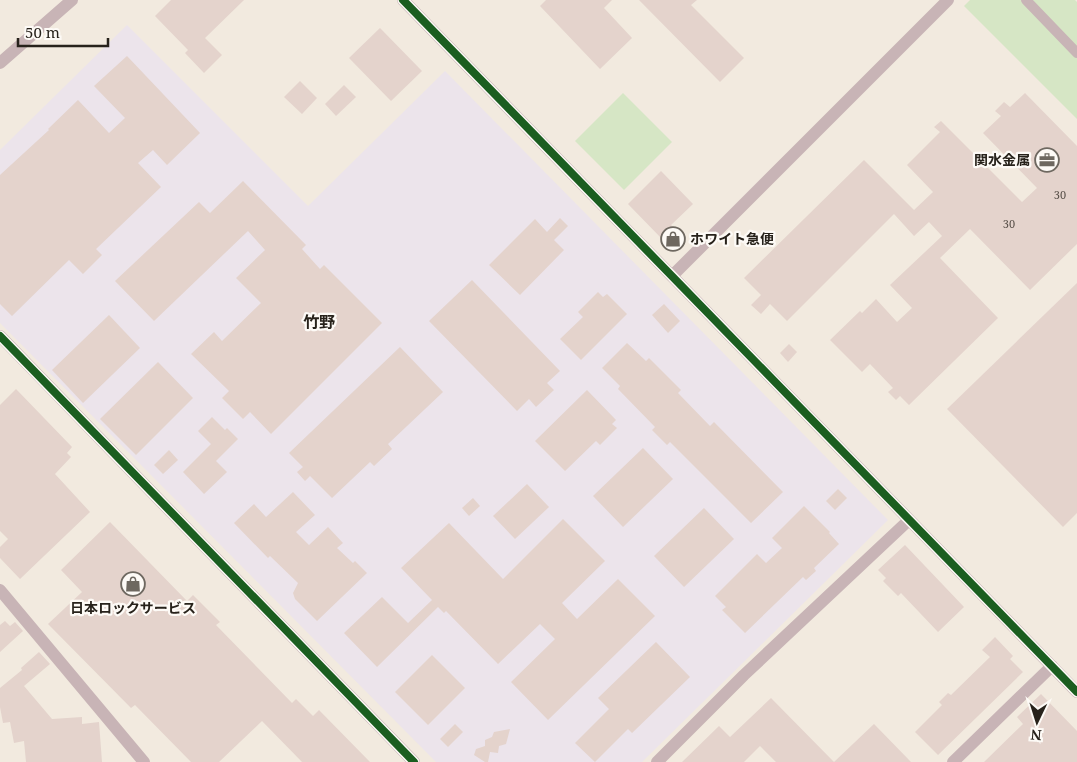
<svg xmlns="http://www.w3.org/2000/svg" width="1077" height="762" viewBox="0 0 1077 762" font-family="'Noto Serif','Noto Sans JP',serif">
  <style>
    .industrial { fill: #ece4eb }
    .green { fill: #d6e6c5 }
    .building { fill: #e4d3cc }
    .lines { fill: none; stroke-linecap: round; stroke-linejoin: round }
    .minor { stroke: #c8b4b6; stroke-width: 10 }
    .tertiary { stroke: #c8b4b6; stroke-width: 12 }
    .cycleway-casing { stroke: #fdfaf6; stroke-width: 11 }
    .cycleway { stroke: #1b5e20; stroke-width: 8 }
    .labels { text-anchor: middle; stroke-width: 4.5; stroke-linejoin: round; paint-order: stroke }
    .number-label { font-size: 11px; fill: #574f48 }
    .poi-label { font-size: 14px; font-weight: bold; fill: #27221b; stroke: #fdfaf6; text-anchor: end }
    .quarter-label { font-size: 16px; font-weight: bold; fill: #27221b; stroke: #fdfaf6 }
  </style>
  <rect width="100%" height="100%" fill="#f2eadf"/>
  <polygon class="industrial" points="127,25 308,206 445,71 888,520 642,762 436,762 0,323 0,150"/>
  <g class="green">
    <polygon points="970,0 1075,0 1077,2 1077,119 964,6"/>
    <polygon points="623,93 672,142 624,190 575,141"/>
  </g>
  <g class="building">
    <polygon points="171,0 244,0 205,38 222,55 204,73 185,53 188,50 155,16"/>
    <polygon points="546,0 612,0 604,8 632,38 600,69 540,6"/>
    <polygon points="639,0 697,0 691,5 744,58 720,82"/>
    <polygon points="380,28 422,71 391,101 349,58"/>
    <polygon points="127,56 200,133 167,165 153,150 138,163 161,187 96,249 102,255 83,274 69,260 12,316 0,304 0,175 49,130 48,129 78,100 109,133 125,118 94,86"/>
    <polygon points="300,81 317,98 302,114 284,97"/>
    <polygon points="344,85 356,97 336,116 325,104"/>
    <polygon points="1025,93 1077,146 1077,244 1030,290 970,229 940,258 998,318 909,405 900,396 896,400 888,392 893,388 870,364 862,372 830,340 860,311 862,313 876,299 897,322 912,308 890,285 942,236 929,222 914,236 894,214 787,321 770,304 761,314 751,305 761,295 744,278 864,160 914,210 933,192 907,165 940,132 934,127 941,121 1022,202 1037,188 983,133 1001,116 995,111 1004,102 1010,107"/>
    <polygon points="661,171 693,204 671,225 683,236 675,244 670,246 666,245 663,240 628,204"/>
    <polygon points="243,181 306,245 302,249 320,269 324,265 382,323 271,434 250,412 243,419 222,398 229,391 191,354 214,332 222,341 261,303 236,278 265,250 248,231 154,321 115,281 199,202 210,213"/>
    <polygon points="560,218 568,226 554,240 564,250 520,295 489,265 535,219 547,232"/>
    <polygon points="472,280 560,371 547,383 554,390 536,407 529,399 517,411 429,321"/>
    <polygon points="1077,283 1077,513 1063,527 947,409"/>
    <polygon points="598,292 603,297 607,294 627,314 581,360 560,339 583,317 578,312"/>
    <polygon points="664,304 680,321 668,333 652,315"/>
    <polygon points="109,315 140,348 83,403 52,370"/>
    <polygon points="627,343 646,361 649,358 681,390 678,393 710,426 714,422 783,492 751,523 670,442 667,445 652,430 655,427 618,389 620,386 602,368"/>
    <polygon points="789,344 797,352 788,362 780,353"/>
    <polygon points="400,347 443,392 388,444 392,449 374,466 370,462 332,498 310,476 305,481 297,472 303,467 289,453"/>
    <polygon points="158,362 193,398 136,455 100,419"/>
    <polygon points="16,389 72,447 67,453 71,457 55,474 90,512 20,579 0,558 0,547 8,539 0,531 0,405"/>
    <polygon points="587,390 616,420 612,424 617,428 600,445 596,441 565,471 535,441"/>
    <polygon points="212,417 225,430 227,428 238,439 216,461 227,472 204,494 183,472 211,444 198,431"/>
    <polygon points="643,448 673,479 623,527 593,496"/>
    <polygon points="169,450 178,460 163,474 154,465"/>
    <polygon points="527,484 549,507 515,539 493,516"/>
    <polygon points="838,489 847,498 835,510 826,501"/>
    <polygon points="293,492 315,515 296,532 309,545 328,527 343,543 337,548 353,563 355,561 367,573 317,621 295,599 293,593 298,583 270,556 268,558 234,523 254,504 266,517"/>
    <polygon points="473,498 480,506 469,516 462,508"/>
    <polygon points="804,506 830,532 829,533 839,544 814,568 816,571 806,580 803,577 745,633 722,610 726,607 715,596 757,554 766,563 782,548 772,538"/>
    <polygon points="704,508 734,539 684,587 654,556"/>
    <polygon points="563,519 605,561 562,603 577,619 618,579 655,616 548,720 511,682 555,639 540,624 498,664 446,611 444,613 438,607 377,667 344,633 382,597 408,623 432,600 401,568 449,523 503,579"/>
    <polygon points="110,522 187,601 193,595 220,622 216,625 292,703 296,699 313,716 319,710 370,762 302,762 262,721 219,762 191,762 135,705 131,708 48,624 82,592 61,570"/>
    <polygon points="905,545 964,607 938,632 901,593 898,596 883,581 886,578 878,570"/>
    <polygon points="5,621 10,626 15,622 23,631 0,652 0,625"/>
    <polygon points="995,637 1013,656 1010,659 1023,672 938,755 915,732 942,705 939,702 948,693 951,695 990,657 982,650"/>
    <polygon points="656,642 690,677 632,733 628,729 595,762 575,743 609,709 598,698"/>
    <polygon points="39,652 50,664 24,686 52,719 82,717 82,724 99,722 102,762 26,762 24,741 14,743 10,722 3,723 0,707 0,688 22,670 21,668"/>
    <polygon points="432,655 465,688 428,725 395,692"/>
    <polygon points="1041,694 1077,731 1077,762 984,762 1023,724 1017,717"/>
    <polygon points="771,698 834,762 776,762 760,746 744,762 682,762 719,726 730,737"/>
    <polygon points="455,724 463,732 448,747 440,739"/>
    <polygon points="874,724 911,762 834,762"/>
    <polygon points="510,729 506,744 499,746 498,753 490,752 488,762 485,762 474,755 476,749 485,746 485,740 492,737 494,732"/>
  </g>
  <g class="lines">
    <polyline class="minor" points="1026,0 1077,53"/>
    <g class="tertiary">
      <polyline points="403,0 1077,692"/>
      <polyline points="0,63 72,0"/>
      <polyline points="672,276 948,0"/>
      <polyline points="0,336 414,762"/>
      <polyline points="0,590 144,762"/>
      <polyline points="657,762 744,675 909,520"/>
      <polyline points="953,762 1052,666"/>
    </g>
    <g class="cycleway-casing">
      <g id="cycleway">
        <polyline points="403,0 1077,692"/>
        <polyline points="0,336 414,762"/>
      </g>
    </g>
    <use href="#cycleway" class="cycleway"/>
  </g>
  <defs>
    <g id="office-ring" transform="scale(1.25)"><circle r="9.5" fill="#fdfaf6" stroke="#6e6860" stroke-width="1.5"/><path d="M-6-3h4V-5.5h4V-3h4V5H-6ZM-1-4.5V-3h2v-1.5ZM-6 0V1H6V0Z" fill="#6e6860"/></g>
    <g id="shop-ring" transform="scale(1.25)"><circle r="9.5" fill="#fdfaf6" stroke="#6e6860" stroke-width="1.5"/><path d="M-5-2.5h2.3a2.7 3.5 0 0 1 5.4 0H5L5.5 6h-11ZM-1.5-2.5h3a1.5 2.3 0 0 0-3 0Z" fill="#6e6860"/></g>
  </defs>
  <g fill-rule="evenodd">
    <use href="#office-ring" x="1047" y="160"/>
    <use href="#shop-ring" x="673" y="239"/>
    <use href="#shop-ring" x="133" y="584"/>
  </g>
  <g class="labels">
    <g class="number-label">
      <text x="1060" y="199">30</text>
      <text x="1009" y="228">30</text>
    </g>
    <g class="poi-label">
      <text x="1030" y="165">関水金属</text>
      <text x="690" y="244" text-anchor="start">ホワイト急便</text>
      <text x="133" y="613" text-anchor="middle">日本ロックサービス</text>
    </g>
    <g class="quarter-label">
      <text x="319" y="328">竹野</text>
    </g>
  </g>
  <g transform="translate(1037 722) rotate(184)" stroke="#fdfaf6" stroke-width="4" paint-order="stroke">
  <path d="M0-4L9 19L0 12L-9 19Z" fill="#27221b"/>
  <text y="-8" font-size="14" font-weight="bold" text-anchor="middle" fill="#27221b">N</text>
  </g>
  <path d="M18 38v8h90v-8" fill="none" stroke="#27221b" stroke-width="2.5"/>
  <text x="25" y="38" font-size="15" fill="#27221b" stroke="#fdfaf6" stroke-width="4" paint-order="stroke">50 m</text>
</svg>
